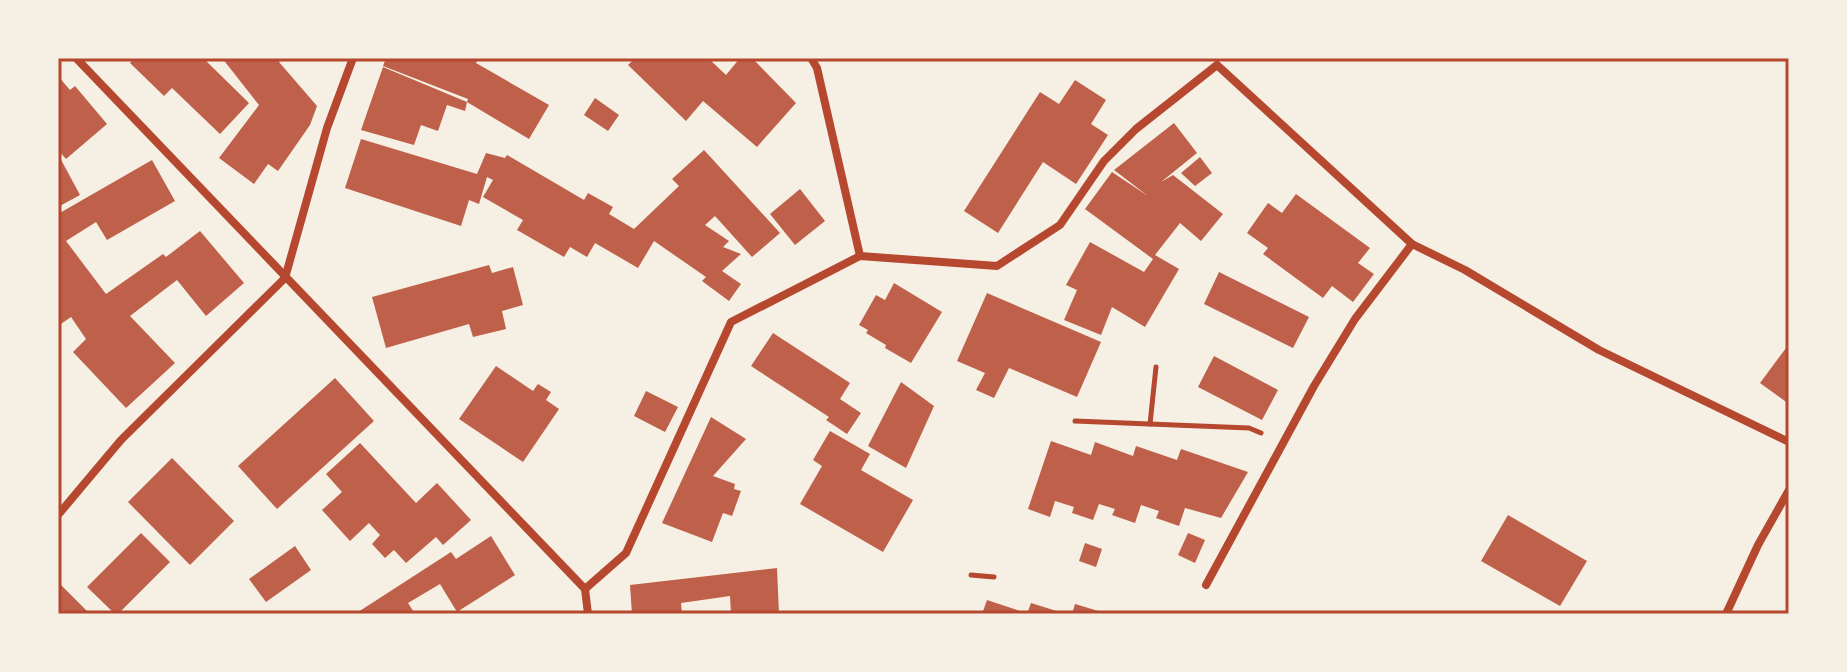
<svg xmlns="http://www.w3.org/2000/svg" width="1847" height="672" viewBox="0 0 1847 672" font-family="Mulish,sans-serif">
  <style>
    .building { fill: #bf614a }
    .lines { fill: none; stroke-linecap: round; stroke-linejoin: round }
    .path { stroke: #b5482f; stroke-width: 5 }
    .minor { stroke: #b5482f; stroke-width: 8 }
    .neatline { fill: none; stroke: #b5482f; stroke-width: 3 }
  </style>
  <rect width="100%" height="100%" fill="#f6efe4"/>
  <g class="building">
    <polygon points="134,58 203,58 249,103 220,134 172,88 164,96 130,63"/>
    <polygon points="222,58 284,58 279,62 317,106 310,125 278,171 268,164 254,184 219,158 259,105"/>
    <polygon points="386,58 478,58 476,63 549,105 529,139 467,102 468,99 383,66"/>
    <polygon points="635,58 708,58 726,75 740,58 752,58 796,103 757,147 703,101 686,121 628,65"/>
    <polygon points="383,67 467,102 465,111 447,105 438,131 421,125 414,145 361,130"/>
    <polygon points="58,76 70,90 75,86 107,124 66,159 58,150"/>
    <polygon points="1075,80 1106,100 1091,124 1108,135 1076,184 1043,162 998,233 964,211 1040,92 1059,104"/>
    <polygon points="595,98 619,115 608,131 584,115"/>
    <polygon points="1174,123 1197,153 1161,182 1173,175 1223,214 1201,241 1180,223 1155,255 1179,269 1145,327 1112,307 1101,335 1064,320 1077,290 1066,285 1090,242 1144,272 1153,259 1085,209 1112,172 1148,196 1114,170"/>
    <polygon points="361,139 477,174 486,153 505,158 507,155 584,200 588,193 613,207 609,214 634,229 679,186 672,179 704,150 780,233 752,257 715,216 705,225 729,241 723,247 741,254 722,271 741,284 729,301 702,281 706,277 654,241 638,268 595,243 587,257 570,247 564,257 517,230 523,220 483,197 493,180 487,177 479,204 469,200 461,226 345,188"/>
    <polygon points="58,154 80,195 58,207"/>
    <polygon points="1200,157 1212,173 1195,186 1181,173"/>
    <polygon points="152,160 175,201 107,240 96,222 66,241 106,294 163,254 166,257 200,231 244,283 206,316 177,280 130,316 175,363 126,408 73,352 86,339 71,317 58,326 58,214"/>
    <polygon points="800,189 825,221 795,245 770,214"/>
    <polygon points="1296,194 1370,248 1358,263 1374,274 1353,302 1332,286 1323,298 1263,254 1268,248 1247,233 1268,203 1282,213"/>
    <polygon points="489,265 492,273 513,267 523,305 502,311 506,329 473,337 469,324 386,348 372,297"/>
    <polygon points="1219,272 1309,317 1293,348 1204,304"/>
    <polygon points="894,283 942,312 911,363 885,348 886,345 866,333 868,330 859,325 876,295 885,300"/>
    <polygon points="987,293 1101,342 1077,397 1009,368 994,398 976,390 985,373 957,361"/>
    <polygon points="773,333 850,383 840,399 861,413 847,434 826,420 829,417 751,366"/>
    <polygon points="1789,344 1789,404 1760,383"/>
    <polygon points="1214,356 1278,390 1262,420 1198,387"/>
    <polygon points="496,366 533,391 538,384 551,392 546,400 559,409 523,462 459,419"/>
    <polygon points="335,378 374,421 277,509 238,466"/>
    <polygon points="901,382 934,406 906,468 868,446"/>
    <polygon points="646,391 678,407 665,432 634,416"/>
    <polygon points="711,417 746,439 713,476 735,484 734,489 741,491 732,516 723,513 712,542 662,523"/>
    <polygon points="830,431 870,454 861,470 913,500 883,552 800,504 822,466 813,460"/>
    <polygon points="1051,441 1091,455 1095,442 1133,456 1136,446 1177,460 1181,449 1248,472 1221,518 1185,508 1179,526 1156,518 1159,511 1141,505 1135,523 1112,515 1115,509 1099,504 1093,520 1072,513 1074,507 1055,501 1050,517 1028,509"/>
    <polygon points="360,443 416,503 437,483 471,520 443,545 436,537 406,563 394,550 385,558 372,544 380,535 369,523 350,541 322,510 342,492 326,474"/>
    <polygon points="172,458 234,521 190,565 128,502"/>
    <polygon points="1508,515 1587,561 1560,606 1481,561"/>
    <polygon points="141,533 170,562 118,614 115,614 87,587"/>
    <polygon points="1188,533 1205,540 1195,563 1178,555"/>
    <polygon points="491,536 515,575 457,612 440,584 408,603 415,614 355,614 451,552 456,559"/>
    <polygon points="1085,543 1102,549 1096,567 1079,561"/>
    <polygon points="295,546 311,570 266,602 249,579"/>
    <polygon points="777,568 779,614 731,614 730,596 681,603 682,614 632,614 630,585"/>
    <polygon points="58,582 90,614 58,614"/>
    <polygon points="987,600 1026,613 1026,614 982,614"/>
    <polygon points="1031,603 1063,613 1063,614 1027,614"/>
    <polygon points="1075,604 1105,613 1104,614 1072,614"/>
  </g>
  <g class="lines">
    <g class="path">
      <polyline points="1075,421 1249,428 1261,433"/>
      <polyline points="1150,424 1156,367"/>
      <polyline points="971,575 994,577"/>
    </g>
    <g class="minor">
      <polyline points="76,58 585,589 588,614"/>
      <polyline points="811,58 817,68 860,256"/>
      <polyline points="58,515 121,440 285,278 327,128 353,58"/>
      <polyline points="1206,585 1314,386 1355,319 1412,244"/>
      <polyline points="585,589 626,553 731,322 860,256 997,266 1060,225 1104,161 1136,129 1217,65 1412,244 1465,270 1599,350 1789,442"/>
      <polyline points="1726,614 1758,545 1789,490"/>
    </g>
  </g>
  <rect width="1847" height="672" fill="none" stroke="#f6efe4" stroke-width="120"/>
  <rect x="60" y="60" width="1727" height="552" class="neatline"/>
</svg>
